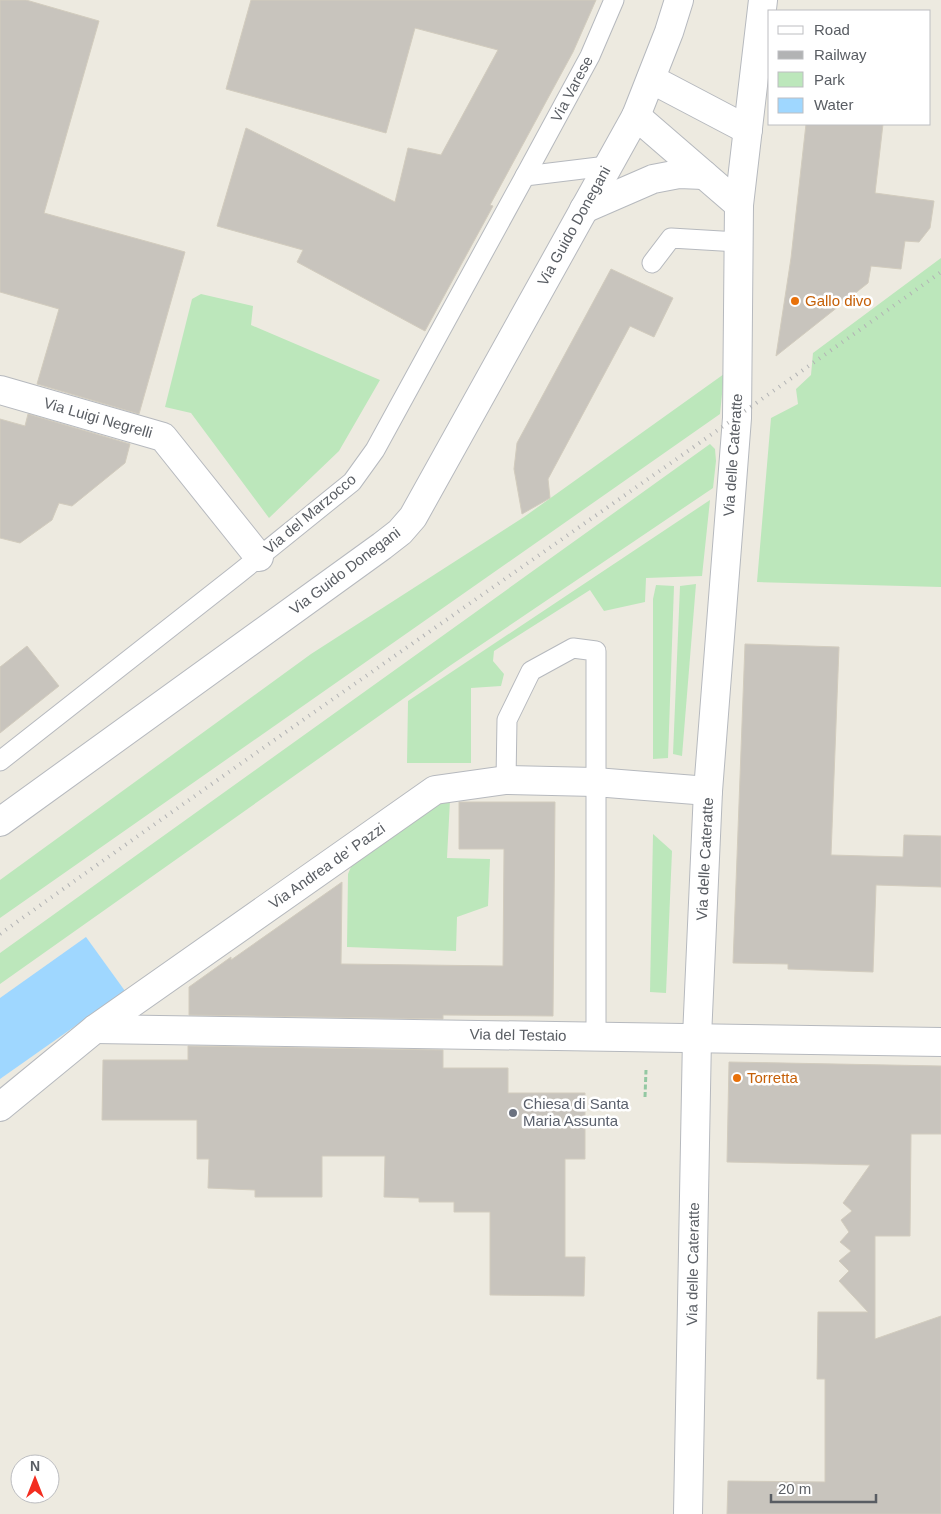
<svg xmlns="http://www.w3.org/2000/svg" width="941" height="1514" viewBox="0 0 941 1514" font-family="Helvetica,sans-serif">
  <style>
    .green { fill: #bce7bb }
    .water { fill: #9fd7ff }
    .building { fill: #c8c4bd; stroke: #d2ccbe }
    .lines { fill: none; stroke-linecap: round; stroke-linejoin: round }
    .service-casing { stroke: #b6b9be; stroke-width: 21 }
    .minor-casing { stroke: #b6b9be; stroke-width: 30 }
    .path { stroke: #93c8a2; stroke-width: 3; stroke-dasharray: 5 2.5; stroke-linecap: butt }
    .service { stroke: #fff; stroke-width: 19 }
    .minor { stroke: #fff; stroke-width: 28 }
    .rail { stroke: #b2b3b4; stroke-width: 4; stroke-dasharray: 1 6; stroke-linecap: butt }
    .food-dot { fill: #e8710a; stroke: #fff; stroke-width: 2 }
    .worship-dot { fill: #6b7280; stroke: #fff; stroke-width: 2 }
    .labels { text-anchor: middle; stroke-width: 5; stroke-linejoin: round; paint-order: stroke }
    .street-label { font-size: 15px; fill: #595d63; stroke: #fff }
    .food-label { font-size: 15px; fill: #c56008; stroke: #fff; text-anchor: start }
    .worship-label { font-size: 15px; fill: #5b616d; stroke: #fff; text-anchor: start }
  </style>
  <rect width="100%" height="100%" fill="#edeae0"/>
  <g class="green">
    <polygon points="941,258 941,587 757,582 771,418 798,404 796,389 811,375 813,353"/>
    <polygon points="201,294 253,306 251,325 380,380 339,451 269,518 191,413 165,407 192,299"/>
    <polygon points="724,374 720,414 0,918 0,880 311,654 524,517"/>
    <polygon points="710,444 715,449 716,461 713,488 451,665 0,984 0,953"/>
    <polygon points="710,500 702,576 646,578 645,602 604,611 590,590 494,651 493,661 504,674 501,686 471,688 471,763 407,763 408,701"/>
    <polygon points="696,584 682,756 673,754 680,586"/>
    <polygon points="656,585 674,586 668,758 653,759 653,599"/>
    <polygon points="450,800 447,858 490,859 488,906 457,917 456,951 347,947 348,874 357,852 408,815"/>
    <polygon points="653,834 672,851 666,993 650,992"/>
  </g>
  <polygon class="water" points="86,937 125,991 0,1079 0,998"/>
  <g class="building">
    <polygon points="0,0 26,0 99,21 44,213 185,252 139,414 37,384 59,309 0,292"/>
    <polygon points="251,0 596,0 573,52 490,205 493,206 425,331 297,262 303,250 217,226 246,128 395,202 408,148 441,155 498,50 415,28 386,133 226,89"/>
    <polygon points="806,124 883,124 875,193 934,201 930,228 919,242 905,241 901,269 871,266 868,283 776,356 791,258"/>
    <polygon points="611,269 673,298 654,337 630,326 548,479 550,498 522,514 514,469 517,443"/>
    <polygon points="28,414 130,444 125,463 72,506 59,503 52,520 20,543 0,538 0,419 25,426"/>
    <polygon points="745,644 839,647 831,855 903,857 904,835 941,836 941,887 876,885 873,972 788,969 788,964 733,963"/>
    <polygon points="27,646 59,686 0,733 0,667"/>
    <polygon points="459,802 555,802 553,1016 443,1015 443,1019 189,1015 189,987 231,957 231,960 342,882 341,964 503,966 504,849 459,849"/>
    <polygon points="188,1046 443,1050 443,1068 508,1068 508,1093 585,1093 585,1159 565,1159 565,1257 585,1257 584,1296 490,1295 490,1212 454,1212 454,1202 419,1202 419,1198 384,1197 385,1156 322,1156 322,1197 255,1197 255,1190 208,1188 209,1159 197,1159 197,1120 102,1120 103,1060 188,1060"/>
    <polygon points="729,1062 941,1066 941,1134 911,1134 910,1236 875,1236 875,1339 941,1316 941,1514 727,1514 728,1481 825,1482 825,1379 817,1379 818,1312 868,1312 839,1281 849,1271 839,1261 851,1251 840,1242 849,1232 841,1220 852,1211 843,1203 870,1165 727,1162"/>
  </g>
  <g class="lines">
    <g class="service-casing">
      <g id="service">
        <polyline points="525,176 590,56 614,0"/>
        <polyline points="652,263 671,238 738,242"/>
        <polyline points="0,761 238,574 352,482 375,450 525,176 607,166"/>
        <polyline points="506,780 507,720 531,671 573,648 596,651 596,1036"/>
      </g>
    </g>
    <g class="minor-casing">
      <g id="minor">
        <polyline points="651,79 748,130"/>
        <polyline points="636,116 739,205"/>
        <polyline points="584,209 653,179 679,174 704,175"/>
        <polyline points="0,390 163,437 259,557"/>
        <polyline points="0,822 382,546 400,532 413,517 636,116 669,32 679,0"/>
        <polyline points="95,1029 941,1042"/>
        <polyline points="0,1107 95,1029 435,790 506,780 595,782 708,791"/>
        <polyline points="688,1514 697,1037 708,791 737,418 739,205 763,0"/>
      </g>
    </g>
    <polyline class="path" points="645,1097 646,1070"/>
    <use href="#service" class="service"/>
    <use href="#minor" class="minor"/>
    <path class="rail" d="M0 934C312 711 629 495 941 272"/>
  </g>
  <g class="food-dot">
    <circle cx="795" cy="301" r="5"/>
    <circle cx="737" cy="1078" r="5"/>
  </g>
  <circle class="worship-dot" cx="513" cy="1113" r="5"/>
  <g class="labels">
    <g class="street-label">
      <text transform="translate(572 89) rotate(-62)" y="5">Via Varese</text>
      <text transform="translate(574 226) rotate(-61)" y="5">Via Guido Donegani</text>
      <text transform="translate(98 418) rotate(16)" y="5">Via Luigi Negrelli</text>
      <text transform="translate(733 455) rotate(-86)" y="5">Via delle Cateratte</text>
      <text transform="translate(310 514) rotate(-40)" y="5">Via del Marzocco</text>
      <text transform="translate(345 571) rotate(-37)" y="5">Via Guido Donegani</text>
      <text transform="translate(705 859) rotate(-87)" y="5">Via delle Cateratte</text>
      <text transform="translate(327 866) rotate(-35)" y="5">Via Andrea de' Pazzi</text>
      <text transform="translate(518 1035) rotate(1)" y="5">Via del Testaio</text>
      <text transform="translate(693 1264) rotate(-89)" y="5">Via delle Cateratte</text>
    </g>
    <g class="food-label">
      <text x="805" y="306">Gallo divo</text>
      <text x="747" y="1083">Torretta</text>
    </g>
    <g class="worship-label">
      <text x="523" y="1109">Chiesa di Santa<tspan x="523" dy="17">Maria Assunta</tspan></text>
    </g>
  </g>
  <rect x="768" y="10" width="162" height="115" fill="#ffffff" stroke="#bdbec1"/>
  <rect x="778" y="26" width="25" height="8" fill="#ffffff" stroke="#bdbec1"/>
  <text x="814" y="35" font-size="15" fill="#595d63">Road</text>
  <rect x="778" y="51" width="25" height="8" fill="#b2b3b4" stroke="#bdbec1"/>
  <text x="814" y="60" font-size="15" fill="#595d63">Railway</text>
  <rect x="778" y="72" width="25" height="15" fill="#bce7bb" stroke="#bdbec1"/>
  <text x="814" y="85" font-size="15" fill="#595d63">Park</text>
  <rect x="778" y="98" width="25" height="15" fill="#9fd7ff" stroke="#bdbec1"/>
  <text x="814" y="110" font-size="15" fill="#595d63">Water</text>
  <g transform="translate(35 1479)"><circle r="24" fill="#ffffff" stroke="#bdbec1"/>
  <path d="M0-4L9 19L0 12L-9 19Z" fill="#f32d20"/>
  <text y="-8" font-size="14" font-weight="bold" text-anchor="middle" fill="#595d63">N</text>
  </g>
  <path d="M771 1494v8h105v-8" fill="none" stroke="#595d63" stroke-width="2.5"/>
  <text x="778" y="1494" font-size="15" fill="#595d63" stroke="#ffffff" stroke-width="4" paint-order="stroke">20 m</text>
</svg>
